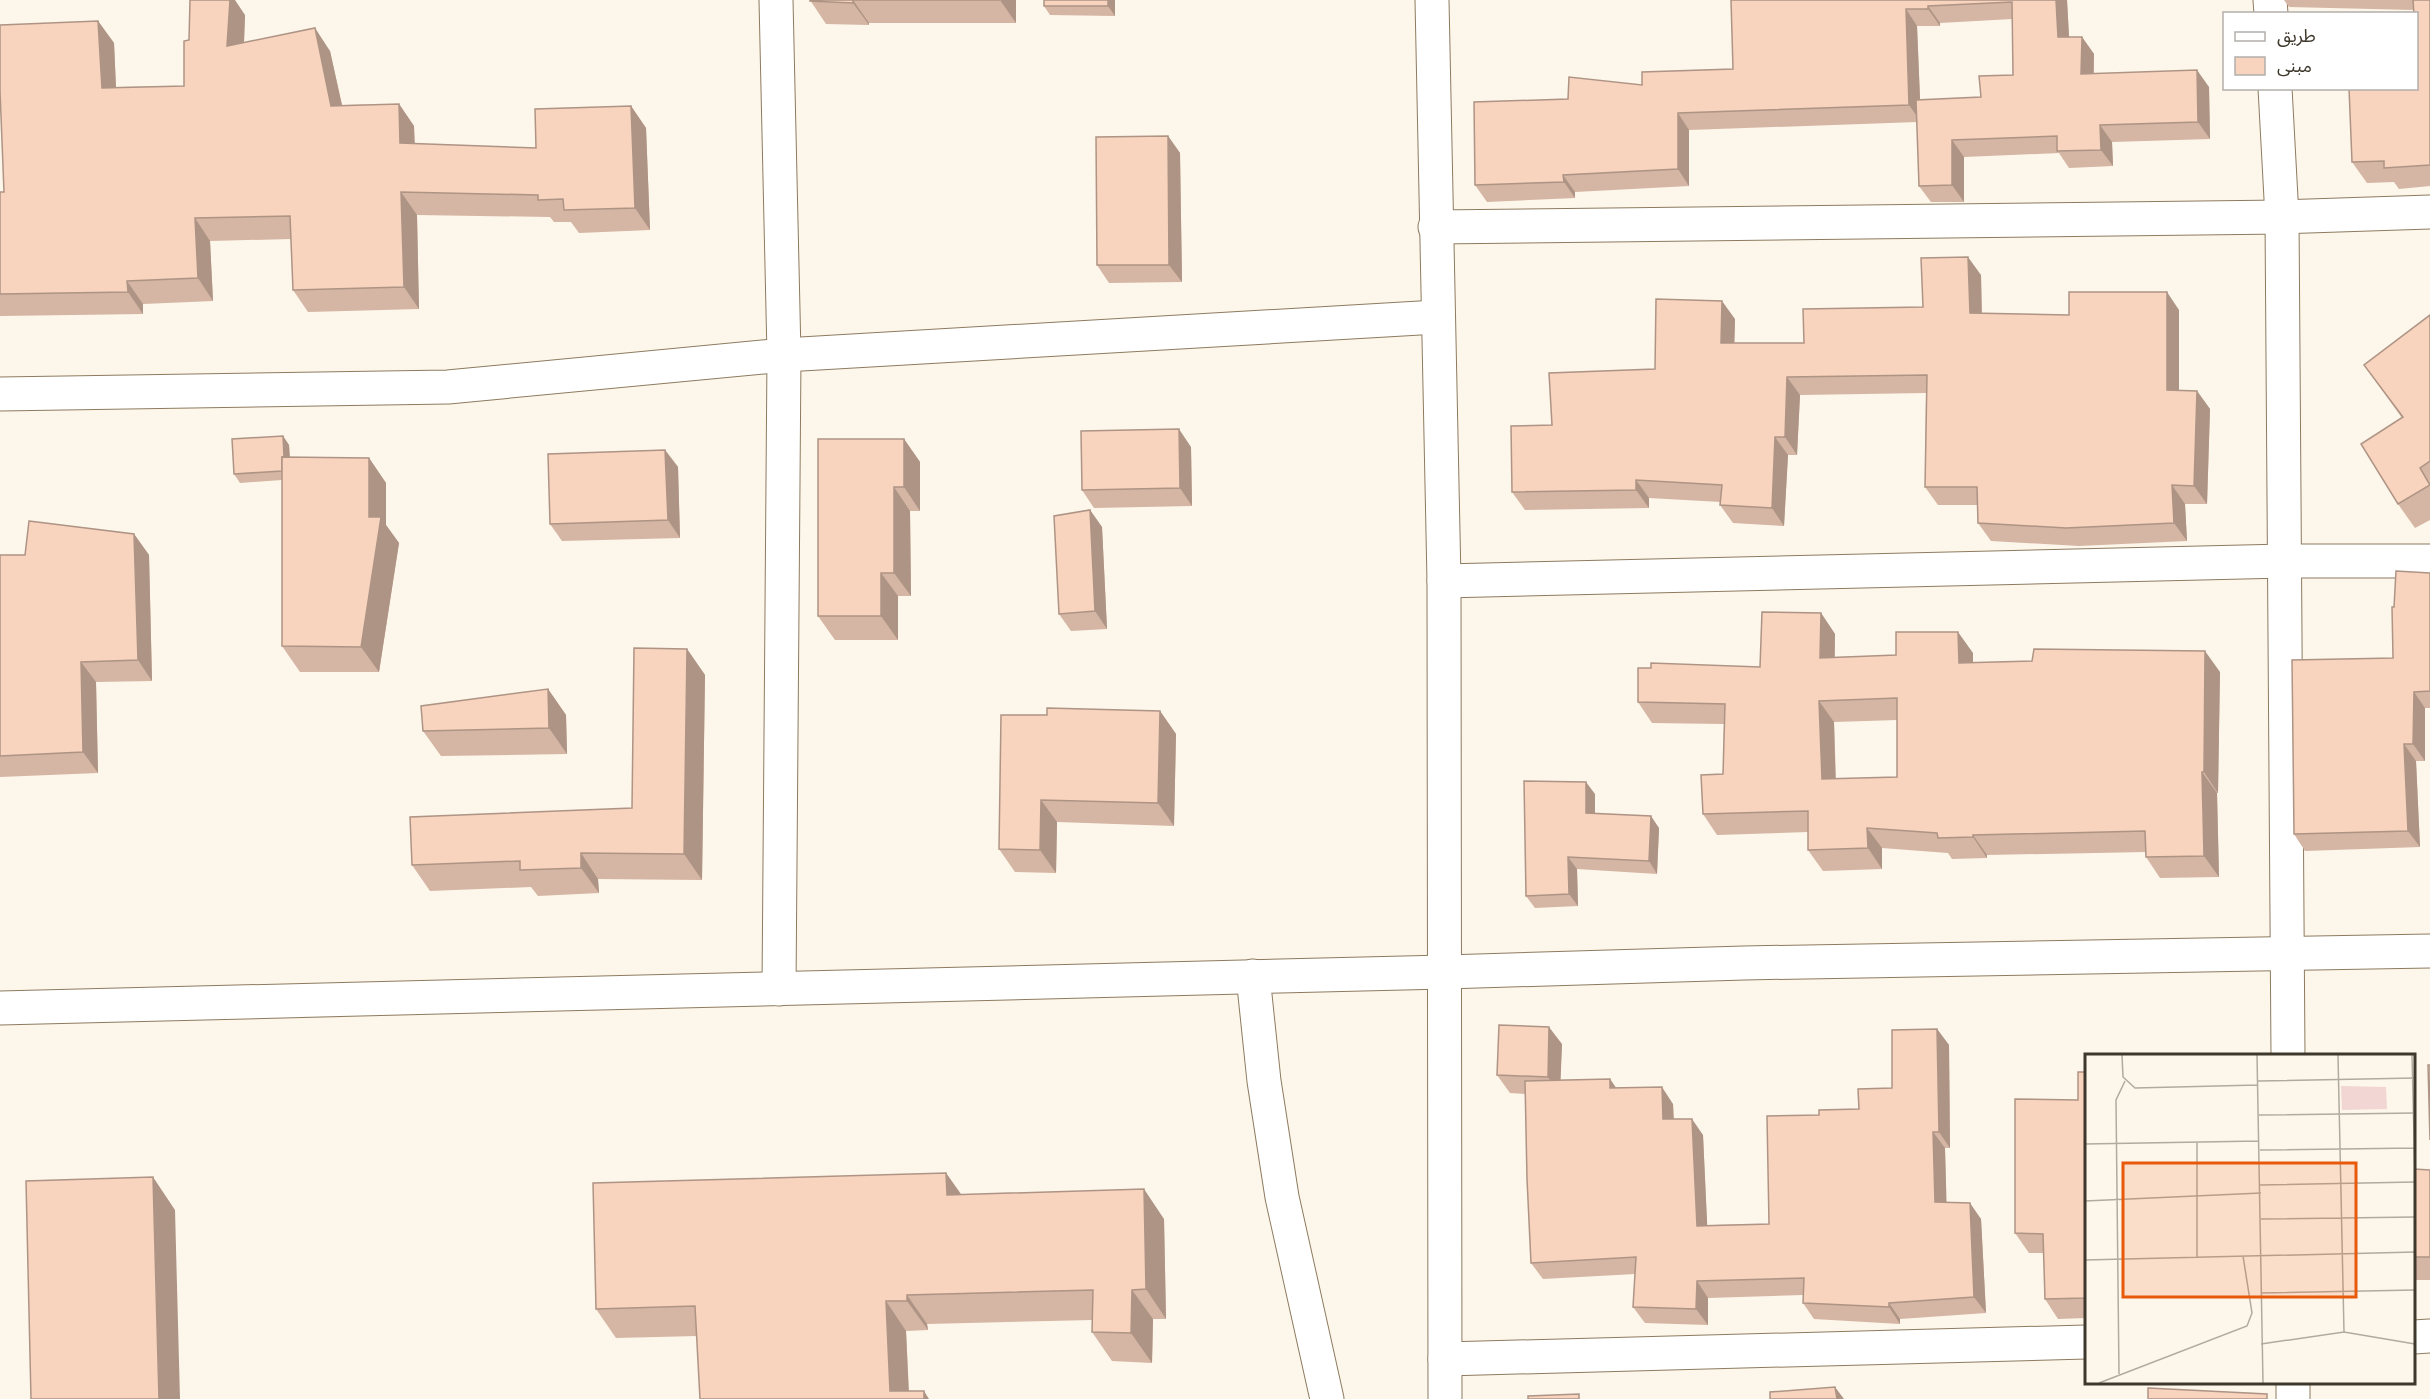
<svg xmlns="http://www.w3.org/2000/svg" width="2430" height="1399" viewBox="0 0 2430 1399" font-family="Barlow,'Noto Sans Arabic',sans-serif">
  <style>
    .lines { fill: none; stroke-linecap: round; stroke-linejoin: round }
    .street-casing { stroke: #8d7b60; stroke-width: 35 }
    .secondary-casing { stroke: #8d7b60; stroke-width: 35 }
    .street { stroke: #fff; stroke-width: 33 }
    .secondary { stroke: #fff; stroke-width: 33 }
    .wall { fill: #d5b5a3; fill-rule: evenodd }
    .shaded-wall { fill: #ae9485 }
    .building { fill: #f8d3be; stroke: #ae9485; stroke-width: 1.5; fill-rule: evenodd }
    .inset-road { fill: none; stroke: #b1aa9e; stroke-width: 1.5 }
    .view { fill: #e8590c; fill-opacity: 0.15; stroke: #e8590c; stroke-width: 3 }
    .inset-edge { fill: none; stroke: #3e372b; stroke-width: 3 }
  </style>
  <rect width="100%" height="100%" fill="#fdf6ea"/>
  <g class="lines">
    <g class="street-casing">
      <g id="street">
        <polyline points="776,0 784,355 779,989"/>
        <polyline points="2270,0 2271,14"/>
        <polyline points="2275,88 2282,217 2288,1056"/>
        <polyline points="1435,227 2282,217 2430,212"/>
        <polyline points="0,394 448,387 784,355 1437,317"/>
        <polyline points="1444,581 2285,561 2430,561"/>
        <polyline points="1253,976 1264,1081 1282,1197 1327,1399"/>
        <polyline points="0,1008 1445,972"/>
        <polyline points="2414,1337 2430,1336"/>
        <polyline points="1445,1359 2086,1342"/>
        <polyline points="2293,1382 2293,1399"/>
      </g>
    </g>
    <g class="secondary-casing">
      <g id="secondary">
        <polyline points="1432,0 1444,581 1445,1399"/>
        <polyline points="1445,972 1744,963 2430,951"/>
      </g>
    </g>
    <use href="#street" class="street"/>
    <use href="#secondary" class="secondary"/>
  </g>
  <g class="wall">
    <polygon points="810,0 1016,0 1016,23 869,23 869,25 826,24"/>
    <polygon points="1115,0 1115,16 1050,15 1044,6"/>
    <path d="M1731 0H2067L2069 37H2082L2094 54V74L2209 87 2210 139 2112 142 2113 166 2069 168 2059 153 1964 157V202H1931L1919 186 1917 122 1689 130V186L1575 192V198L1487 202 1475 185 1568 99 1642 85 1733 69ZM2012 19 2013 75 1981 97 1920 100 1917 26H1940V23Z"/>
    <polygon points="2284,0 2430,0 2430,186 2399,189 2394,182 2367,183 2352,162 2416,88 2414,10 2289,7"/>
    <polygon points="245,15 244,42 330,51 342,105 399,104 414,126 415,144 536,148 631,106 646,128 650,230 579,233 571,222 554,222 550,217 417,215 419,309 308,312 293,290 291,239 210,241 213,301 143,304 143,314 0,316 0,192 4,192 98,21 114,43 116,87 184,86 189,40"/>
    <polygon points="1168,136 1180,153 1182,282 1109,283 1097,265"/>
    <polygon points="1981,275 1982,314 2069,315 2179,310 2179,390 2197,391 2210,409 2207,504 2185,504 2187,541 2079,546 1991,541 1978,523 1977,505 1938,505 1925,487 1926,393 1800,395 1797,455 1788,455 1784,526 1733,523 1720,505 1721,502 1649,498 1649,508 1525,510 1512,492 1552,425 1655,369 1735,319 1734,343 1804,343 1923,307"/>
    <polygon points="2430,315 2430,520 2415,528 2398,504 2402,418 2364,365"/>
    <polygon points="283,436 289,445 290,457 369,458 386,483 386,525 399,543 379,672 300,672 282,646 282,480 240,483 234,474"/>
    <polygon points="904,439 920,462 920,511 910,511 911,596 898,596 898,640 835,640 818,616"/>
    <polygon points="1191,447 1192,506 1094,508 1082,490"/>
    <polygon points="665,450 678,467 680,538 562,541 550,524"/>
    <polygon points="1090,510 1102,527 1107,629 1071,631 1059,614"/>
    <polygon points="134,534 149,555 152,681 96,682 98,773 0,777 0,555 25,555"/>
    <polygon points="2430,573 2430,708 2425,708 2425,761 2416,761 2420,847 2305,851 2294,834 2393,658 2394,607"/>
    <path d="M1821 613 1835 634V657L1973 653V662L2220 672 2218 793H2217L2219 877 2160 878 2146 857V852L1987 855V858L1952 859 1948 853 1882 848V869L1823 871 1808 850V832L1717 835 1703 814 1723 774 1724 724 1652 723 1638 702 1760 667ZM1897 720V777L1836 779 1834 722Z"/>
    <polygon points="687,649 705,675 702,880 598,879 599,893 538,896 531,887 430,891 412,865 632,808"/>
    <polygon points="548,689 566,715 567,754 441,756 423,731"/>
    <polygon points="1160,711 1176,734 1174,826 1057,822 1056,873 1015,872 999,849 1047,715"/>
    <polygon points="1595,794 1595,813 1659,828 1657,874 1577,869 1578,906 1535,908 1526,896"/>
    <polygon points="1937,1029 1949,1045 1950,1148 1945,1148 1946,1202 1981,1219 1986,1313 1900,1319 1900,1324 1814,1319 1803,1303 1803,1295 1708,1298 1708,1325 1645,1323 1633,1307 1635,1274 1543,1279 1531,1263 1525,1094 1510,1093 1497,1075 1562,1044 1560,1080 1610,1079 1616,1088 1673,1104 1674,1119 1703,1135 1707,1225 1769,1224 1819,1115 1859,1109 1892,1088"/>
    <polygon points="2086,1072 2086,1318 2058,1319 2045,1299 2044,1253 2029,1253 2015,1233 2078,1100"/>
    <polygon points="2414,1169 2430,1170 2430,1280 2414,1280"/>
    <polygon points="946,1173 961,1194 1164,1219 1166,1319 1153,1319 1152,1363 1112,1361 1092,1332 1092,1320 927,1324 928,1330 906,1331 909,1391 697,1336 616,1338 596,1309"/>
  </g>
  <g class="shaded-wall">
    <polygon points="230,0 235,0 245,15 243,68 227,46"/>
    <polygon points="853,0 869,23 869,25 853,3"/>
    <polygon points="1000,0 1016,0 1016,23"/>
    <polygon points="1108,0 1115,0 1115,16 1108,6"/>
    <polygon points="2056,0 2067,0 2070,54 2058,37"/>
    <polygon points="1928,6 1940,23 1940,26 1928,9"/>
    <polygon points="1906,9 1917,26 1921,122 1909,105"/>
    <polygon points="98,21 114,43 117,110 102,88"/>
    <polygon points="315,28 330,51 347,128 331,106"/>
    <polygon points="2082,37 2094,54 2093,91 2081,74"/>
    <polygon points="2197,70 2209,87 2210,139 2198,122"/>
    <polygon points="399,104 414,126 415,165 400,143"/>
    <polygon points="631,106 646,128 650,230 635,208"/>
    <polygon points="1678,113 1689,130 1689,186 1678,169"/>
    <polygon points="2100,125 2112,142 2113,166 2101,150"/>
    <polygon points="1168,136 1180,153 1182,282 1169,265"/>
    <polygon points="1952,140 1964,157 1964,202 1952,185"/>
    <polygon points="1563,175 1575,192 1575,198 1564,182"/>
    <polygon points="401,192 417,215 419,309 404,287"/>
    <polygon points="195,218 210,241 213,301 198,278"/>
    <polygon points="1968,257 1981,275 1982,332 1970,313"/>
    <polygon points="127,281 143,304 143,314 128,292"/>
    <polygon points="2167,292 2179,310 2179,408 2167,390"/>
    <polygon points="1722,301 1735,319 1734,361 1721,343"/>
    <polygon points="1787,377 1800,395 1797,455 1785,437"/>
    <polygon points="2197,391 2210,409 2207,504 2194,486"/>
    <polygon points="1179,429 1191,447 1192,506 1180,488"/>
    <polygon points="283,436 289,445 291,480 285,471"/>
    <polygon points="1775,437 1788,455 1784,526 1772,508"/>
    <polygon points="904,439 920,462 920,511 904,487"/>
    <polygon points="665,450 678,467 680,538 668,520"/>
    <polygon points="369,458 386,483 386,525 399,543 379,672 361,647 369,517"/>
    <polygon points="1636,480 1649,498 1649,508 1636,490"/>
    <polygon points="2172,485 2185,504 2187,541 2174,523"/>
    <polygon points="894,487 910,511 911,596 894,573"/>
    <polygon points="1090,510 1102,527 1107,629 1095,611"/>
    <polygon points="134,534 149,555 152,681 138,660"/>
    <polygon points="881,573 898,596 898,640 881,616"/>
    <polygon points="1821,613 1835,634 1834,678 1820,658"/>
    <polygon points="1958,632 1973,653 1973,683 1959,663"/>
    <polygon points="687,649 705,675 702,880 684,854"/>
    <polygon points="2205,651 2220,672 2218,793 2204,772"/>
    <polygon points="81,662 96,682 98,773 83,752"/>
    <polygon points="548,689 566,715 567,754 549,728"/>
    <polygon points="2414,692 2425,708 2425,761 2413,744"/>
    <polygon points="1819,701 1834,722 1836,800 1822,779"/>
    <polygon points="1160,711 1176,734 1174,826 1158,803"/>
    <polygon points="2404,744 2416,761 2420,847 2408,831"/>
    <polygon points="2202,772 2217,793 2219,877 2204,856"/>
    <polygon points="1586,782 1595,794 1595,825 1586,813"/>
    <polygon points="1041,800 1057,822 1056,873 1040,850"/>
    <polygon points="1651,816 1659,828 1657,874 1649,861"/>
    <polygon points="1867,828 1882,848 1882,869 1868,848"/>
    <polygon points="1973,835 1987,855 1987,858 1973,837"/>
    <polygon points="581,853 598,879 599,893 581,868"/>
    <polygon points="1568,857 1577,869 1578,906 1569,894"/>
    <polygon points="1549,1027 1562,1044 1560,1095 1548,1077"/>
    <polygon points="1937,1029 1949,1045 1950,1148 1939,1132"/>
    <polygon points="1610,1079 1621,1095 1610,1088"/>
    <polygon points="1662,1087 1673,1104 1674,1136 1663,1119"/>
    <polygon points="1692,1119 1703,1135 1708,1242 1697,1226"/>
    <polygon points="1933,1132 1945,1148 1947,1218 1935,1202"/>
    <polygon points="946,1173 967,1203 947,1195"/>
    <polygon points="153,1177 175,1210 180,1399 159,1399"/>
    <polygon points="1144,1189 1164,1219 1166,1319 1146,1289"/>
    <polygon points="1970,1203 1981,1219 1986,1313 1974,1297"/>
    <polygon points="1697,1281 1708,1298 1708,1325 1696,1309"/>
    <polygon points="1132,1290 1153,1319 1152,1363 1131,1333"/>
    <polygon points="907,1295 927,1324 928,1330 907,1301"/>
    <polygon points="886,1301 906,1331 909,1399 890,1391"/>
    <polygon points="1889,1303 1900,1319 1900,1324 1889,1307"/>
    <polygon points="1835,1387 1844,1399 1837,1399"/>
    <polygon points="924,1391 929,1399 924,1399"/>
  </g>
  <g class="building">
    <polygon points="190,0 230,0 227,46 315,28 331,106 399,104 400,143 536,148 535,109 631,106 635,208 564,210 563,199 538,200 538,195 401,192 404,287 293,290 290,216 195,218 198,278 127,281 128,292 0,294 0,192 4,192 0,91 0,25 98,21 102,88 184,86 184,41 189,40"/>
    <polygon points="810,0 1000,0 853,0 853,3 810,1"/>
    <rect x="1044" y="0" width="64" height="6"/>
    <polygon points="1731,0 2056,0 2058,37 2082,37 2081,74 2197,70 2198,122 2100,125 2101,150 2057,151 2057,136 1952,140 1952,185 1919,186 1916,100 1981,97 1979,76 2013,75 2012,2 1928,6 1928,9 1906,9 1909,105 1678,113 1678,169 1563,175 1564,182 1475,185 1474,102 1568,99 1569,77 1642,85 1642,72 1733,69"/>
    <polygon points="2413,0 2430,0 2430,165 2384,168 2384,161 2352,162 2349,88 2416,88 2416,14 2414,14"/>
    <polygon points="1168,136 1169,265 1097,265 1096,137"/>
    <polygon points="1968,257 1970,313 2069,315 2069,292 2167,292 2167,390 2197,391 2194,486 2172,485 2174,523 2066,528 1978,523 1977,487 1925,487 1927,375 1787,377 1785,437 1775,437 1772,508 1720,505 1722,485 1636,480 1636,490 1512,492 1511,426 1552,425 1549,373 1655,369 1656,299 1722,301 1721,343 1804,343 1803,309 1923,307 1921,258"/>
    <polygon points="2430,315 2430,461 2420,468 2430,485 2398,504 2361,444 2403,417 2364,365"/>
    <polygon points="1179,429 1180,488 1082,490 1081,431"/>
    <polygon points="283,436 284,457 282,457 282,471 234,474 232,439"/>
    <polygon points="818,439 904,439 904,487 894,487 894,573 881,573 881,616 818,616"/>
    <polygon points="665,450 668,520 550,524 548,454"/>
    <polygon points="282,457 369,458 369,517 381,517 361,647 282,646"/>
    <polygon points="1090,510 1095,611 1059,614 1054,516"/>
    <polygon points="29,521 134,534 138,660 81,662 83,752 0,756 0,555 25,555"/>
    <polygon points="2396,571 2430,573 2430,691 2414,692 2413,744 2404,744 2408,831 2294,834 2292,660 2393,658 2392,607 2394,607"/>
    <path d="M1762 612 1821 613 1820 658 1896 655V632H1958L1959 663 2032 661 2034 649 2205 651 2204 772H2202L2204 856 2146 857 2145 831 1973 835V837L1938 838 1937 833 1867 828 1868 848 1808 850V811L1703 814 1701 775 1723 774 1725 704 1638 702V668H1651V663L1760 667ZM1897 698V777L1822 779 1819 701Z"/>
    <polygon points="634,648 687,649 684,854 581,853 581,868 520,870 520,861 412,865 410,817 632,808"/>
    <polygon points="548,689 549,728 423,731 421,706"/>
    <polygon points="1047,708 1160,711 1158,803 1041,800 1040,850 999,849 1001,715 1047,715"/>
    <polygon points="1524,781 1586,782 1586,813 1651,816 1649,861 1568,857 1569,894 1526,896"/>
    <polygon points="1499,1025 1549,1027 1548,1077 1497,1075"/>
    <polygon points="1937,1029 1939,1132 1933,1132 1935,1202 1970,1203 1974,1297 1889,1303 1889,1307 1803,1303 1804,1278 1697,1281 1696,1309 1633,1307 1636,1257 1531,1263 1527,1179 1525,1081 1610,1079 1610,1088 1662,1087 1663,1119 1692,1119 1697,1226 1769,1224 1767,1116 1819,1115 1819,1110 1859,1109 1858,1089 1892,1088 1892,1030"/>
    <polygon points="2428,1065 2430,1065 2430,1140"/>
    <polygon points="2078,1072 2086,1072 2086,1298 2045,1299 2043,1234 2015,1233 2015,1099 2078,1100"/>
    <polygon points="2414,1169 2430,1170 2430,1257 2414,1257"/>
    <polygon points="946,1173 947,1195 1144,1189 1146,1289 1132,1290 1131,1333 1092,1332 1093,1290 907,1295 907,1301 886,1301 890,1391 924,1391 924,1399 700,1399 695,1306 596,1309 593,1183"/>
    <polygon points="153,1177 159,1399 31,1399 26,1181"/>
    <polygon points="1835,1387 1837,1399 1770,1399 1770,1392"/>
    <polygon points="2148,1388 2267,1394 2267,1399 2148,1399"/>
    <polygon points="1579,1394 1579,1399 1528,1399 1528,1396"/>
  </g>
  <g transform="translate(2085 1054)">
    <rect width="330" height="330" fill="#fdf6ea"/>
    <path d="M256 32 301 33 302 55 257 56Z" fill="#f2d6d4"/>
    <path class="inset-road" d="M37 1 38 23 50 34 173 31M172 1 178 329M253 1 259 278M327 1 330 124M173 27 330 24M174 61 330 59M112 89V204M0 90 174 87M175 96 330 94M175 131 330 128M0 147 176 139M176 165 330 163M0 206 330 198M176 239 330 236M176 290 259 278 330 290M34 320 31 46 40 27M14 329 162 272 167 259 158 202"/>
    <path class="view" d="M38 109H271V243H38Z"/>
    <rect width="330" height="330" class="inset-edge"/>
  </g>
  <rect x="2223" y="12" width="195" height="78" fill="#ffffff" stroke="#b2afaa" stroke-width="1.5"/>
  <rect x="2235" y="32" width="30" height="9" fill="#ffffff" stroke="#b2afaa" stroke-width="1.5"/>
  <text x="2277" y="42" font-size="18" fill="#3e372b">طريق</text>
  <rect x="2235" y="57" width="30" height="18" fill="#f8d3be" stroke="#b2afaa" stroke-width="1.5"/>
  <text x="2277" y="72" font-size="18" fill="#3e372b">مبنى</text>
</svg>
